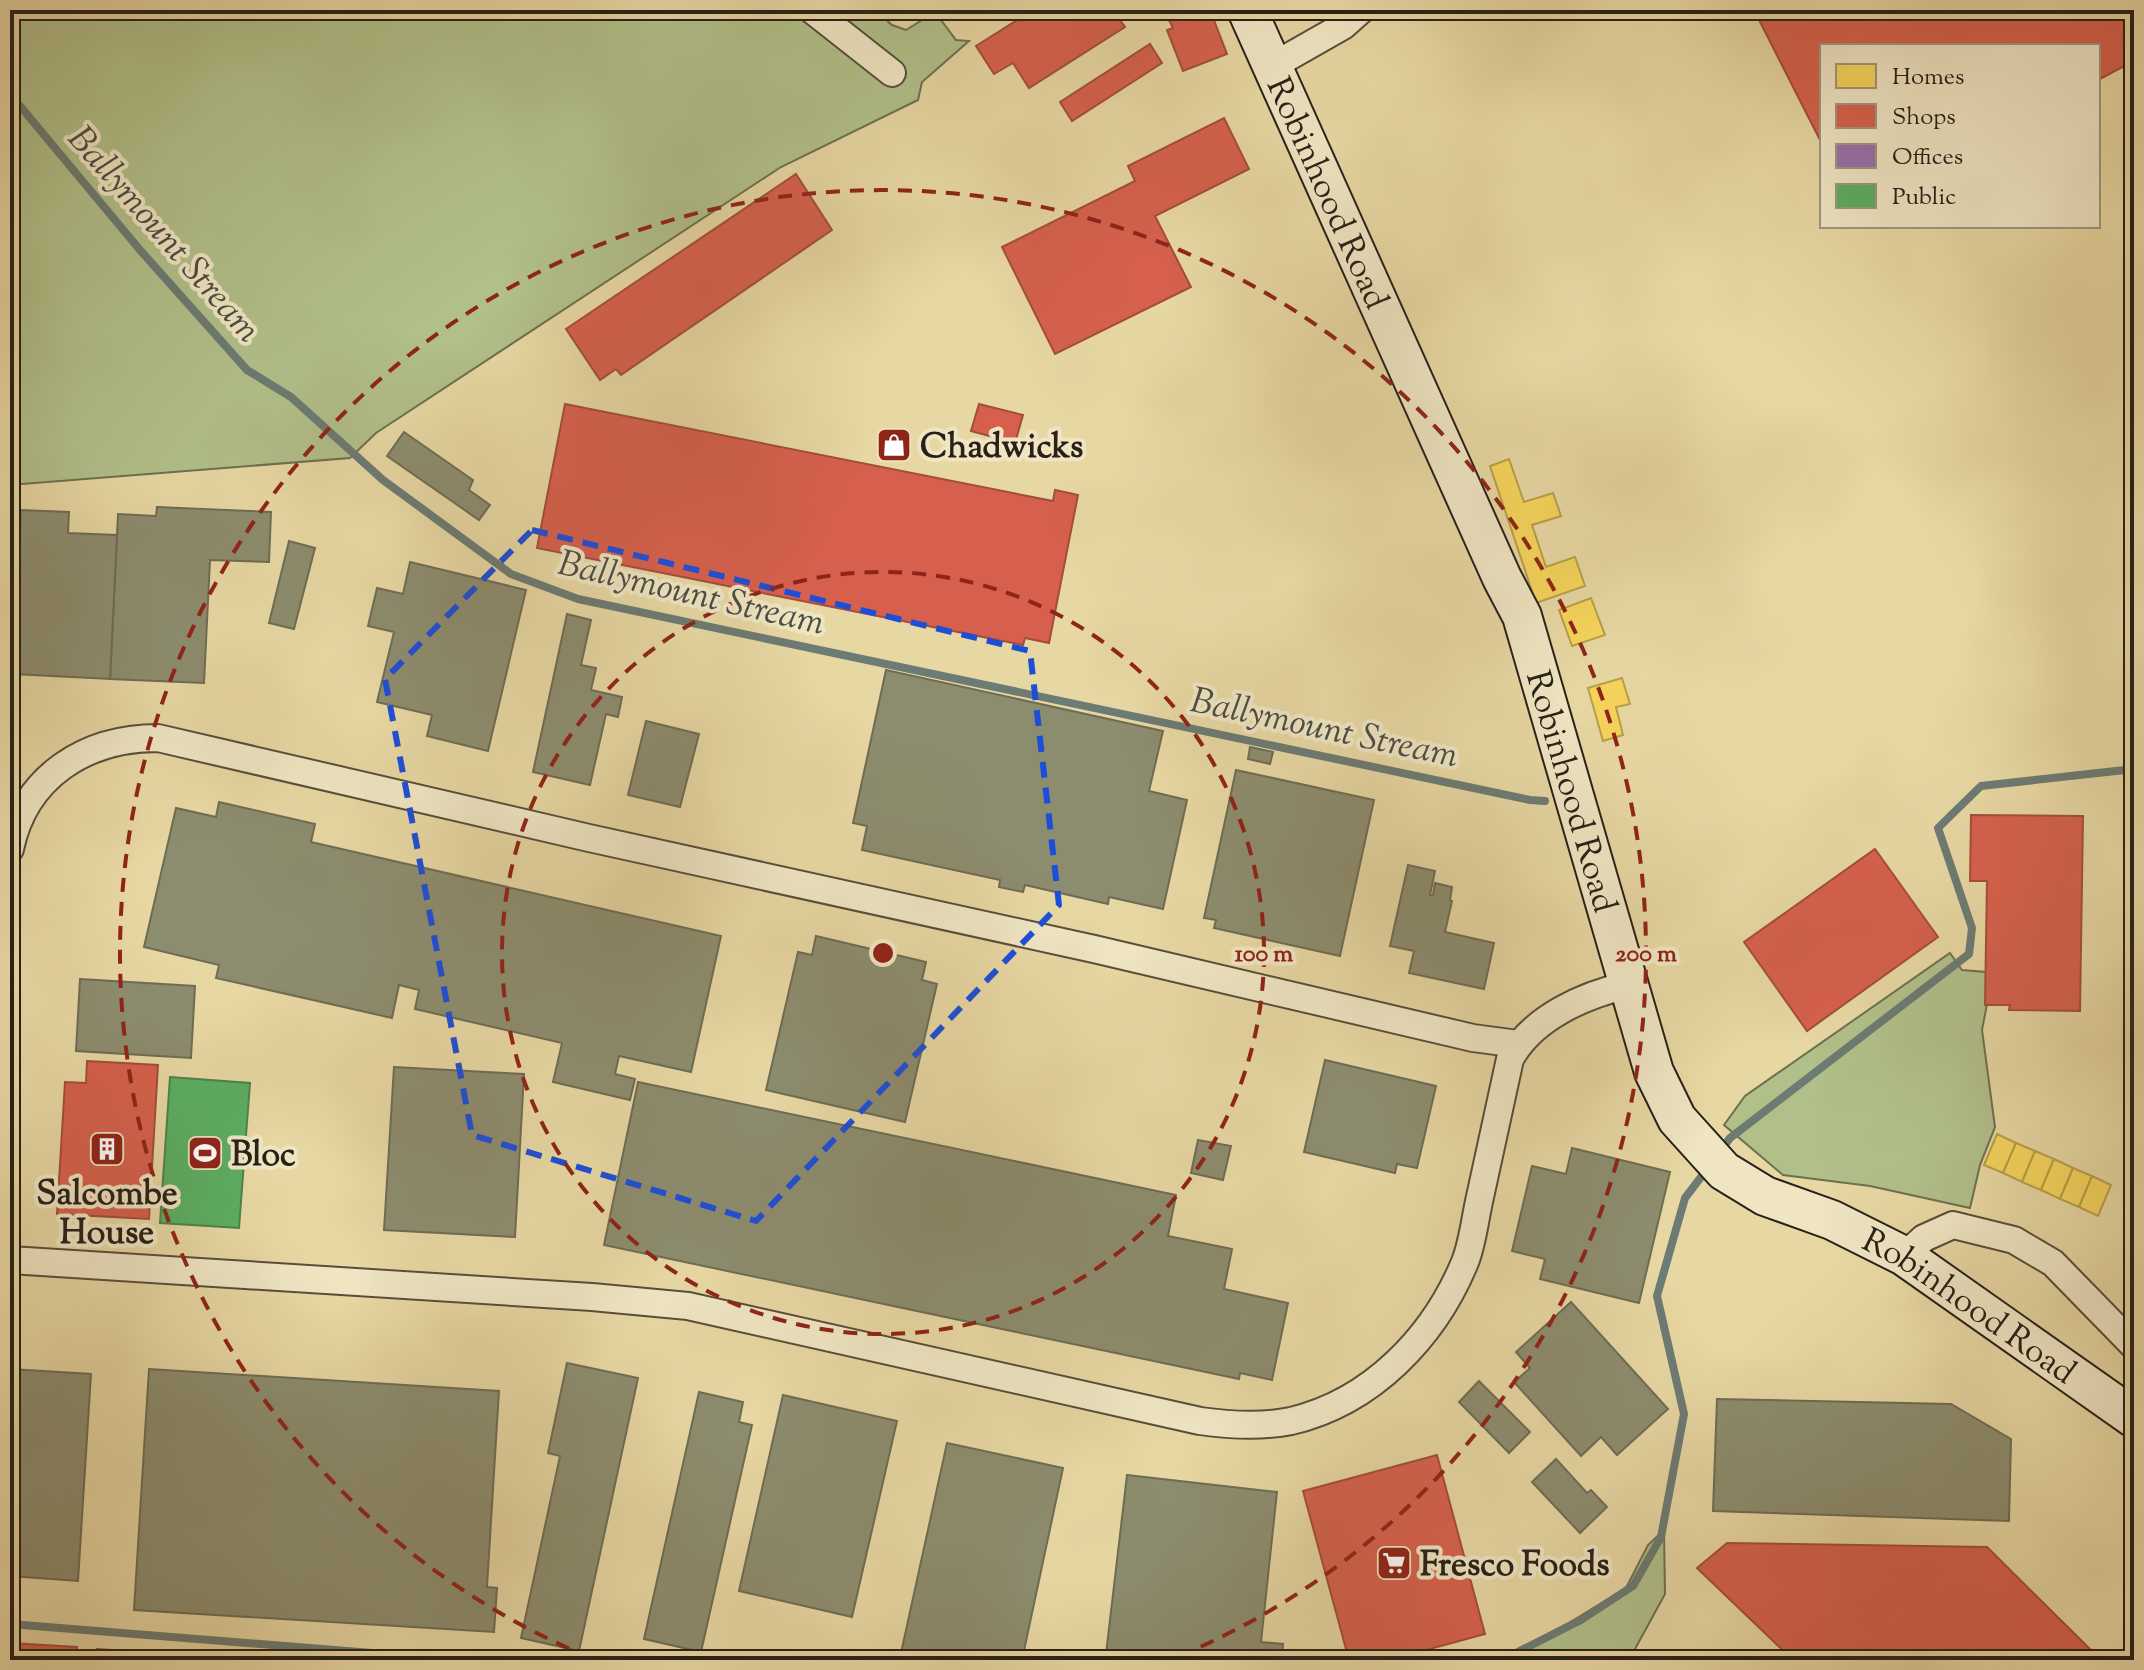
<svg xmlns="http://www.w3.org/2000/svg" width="2144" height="1670" viewBox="0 0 2144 1670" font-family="'Sorts Mill Goudy',serif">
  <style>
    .green { fill: #b1bf89; stroke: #6d7050; stroke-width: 2 }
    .homes { fill: #f6d55c; stroke: #b89f48; stroke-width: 2 }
    .shops { fill: #d6604d; stroke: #a24d3d; stroke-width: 2 }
    .offices { fill: #9970ab; stroke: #77587f; stroke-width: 2 }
    .public { fill: #5aae61; stroke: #4b834b; stroke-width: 2 }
    .industry { fill: #8c8c6e; stroke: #6e6c54; stroke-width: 2 }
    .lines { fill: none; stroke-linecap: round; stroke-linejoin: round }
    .stream { stroke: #6c7b73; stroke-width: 8 }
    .street-casing { stroke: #584e3b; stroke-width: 30 }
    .secondary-casing { stroke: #292018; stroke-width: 42 }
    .street { stroke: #efe5c3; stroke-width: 26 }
    .secondary { stroke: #efe5c3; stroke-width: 38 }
    .marked { fill: none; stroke: #1d4ed8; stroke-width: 6; stroke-dasharray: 16 10; stroke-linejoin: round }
    .ring { fill: none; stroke: #8f2418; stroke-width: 4; stroke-dasharray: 14 10 }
    .labels { text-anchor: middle; stroke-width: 8; stroke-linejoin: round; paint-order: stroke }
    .street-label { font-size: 34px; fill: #292018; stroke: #efe5c3 }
    .poi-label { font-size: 34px; font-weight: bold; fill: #292018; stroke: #efe5c3; text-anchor: start }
    .water-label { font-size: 36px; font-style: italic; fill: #4b4e45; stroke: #efe5c3 }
    .centre { fill: #8f2418; stroke: #efe5c3; stroke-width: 4 }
    .ring-label { font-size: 24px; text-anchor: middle; font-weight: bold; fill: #8f2418; stroke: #efe5c3; stroke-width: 8; stroke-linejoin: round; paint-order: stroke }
  </style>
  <rect width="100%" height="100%" fill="#e7d7a3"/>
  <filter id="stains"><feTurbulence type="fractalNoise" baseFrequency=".0025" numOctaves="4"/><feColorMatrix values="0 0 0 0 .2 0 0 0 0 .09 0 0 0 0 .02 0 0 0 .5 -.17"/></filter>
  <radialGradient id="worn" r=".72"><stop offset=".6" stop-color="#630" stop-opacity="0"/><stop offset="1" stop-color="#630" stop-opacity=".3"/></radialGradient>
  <g class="green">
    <polygon points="10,10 875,10 892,25 906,30 935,12 956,40 969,41 922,82 918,100 781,167 376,433 350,458 10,485"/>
    <polygon points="1950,953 1962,970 1986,972 1987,1004 1982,1030 1995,1127 1980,1165 1970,1208 1870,1186 1783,1175 1724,1125 1745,1096"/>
    <polygon points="1664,1530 1665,1594 1629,1660 1499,1660 1567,1624 1626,1588 1648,1545"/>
  </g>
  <g class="homes">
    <polygon points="1509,459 1524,502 1553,493 1561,516 1532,525 1546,567 1575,557 1585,586 1536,603 1490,466"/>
    <polygon points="1591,598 1605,635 1572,646 1559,610"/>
    <polygon points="1622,678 1630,704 1616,707 1623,735 1603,741 1588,688"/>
    <polygon points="1997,1134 2016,1143 2003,1173 1984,1165"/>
    <polygon points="2016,1143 2035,1151 2022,1182 2003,1173"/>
    <polygon points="2035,1151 2054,1159 2041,1190 2022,1182"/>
    <polygon points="2054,1159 2073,1168 2060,1199 2041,1190"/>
    <polygon points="2073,1168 2092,1176 2079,1207 2060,1199"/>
    <polygon points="2092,1176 2111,1185 2098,1216 2079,1207"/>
  </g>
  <g class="shops">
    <polygon points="1033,10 1113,10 1125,27 1029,88 1013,63 994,74 976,46"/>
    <polygon points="1176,10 1210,10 1227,54 1183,71 1167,30 1173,28 1167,16 1177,12"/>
    <polygon points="1754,10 2128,10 2134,22 2134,61 2098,80 2098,46 1822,46 1822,144"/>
    <polygon points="1150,44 1162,63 1072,121 1060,102"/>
    <polygon points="1224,118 1249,169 1155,216 1191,287 1055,354 1002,247 1135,181 1128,166"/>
    <polygon points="796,174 832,230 621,375 616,369 600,380 566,329"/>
    <polygon points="565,404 1053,501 1055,490 1078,495 1049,643 1025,638 1023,645 537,548"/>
    <polygon points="979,404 1023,415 1015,443 971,431"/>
    <polygon points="1971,815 2083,816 2080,1011 2009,1010 2010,1005 1985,1005 1987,881 1970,881"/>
    <polygon points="1875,849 1938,937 1807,1031 1744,942"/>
    <polygon points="87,1061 158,1065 149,1219 57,1214 65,1082 86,1083"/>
    <polygon points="1437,1455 1485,1634 1389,1660 1349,1660 1303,1491"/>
    <polygon points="1727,1543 1987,1547 2101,1660 1793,1660 1697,1568"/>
    <polygon points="10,1643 77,1647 77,1660 10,1660"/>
    <polygon points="97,1649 259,1660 96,1660"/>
  </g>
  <polygon class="offices" points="2134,1114 2134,1136 2125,1132"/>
  <polygon class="public" points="170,1077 250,1083 239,1228 160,1223"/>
  <g class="industry">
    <polygon points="404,432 473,480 469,490 490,505 479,520 387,456"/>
    <polygon points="157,507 271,512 269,562 210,560 204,683 110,679 118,514 156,516"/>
    <polygon points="21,510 69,512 68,533 117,535 110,679 13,674"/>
    <polygon points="289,541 315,548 294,629 269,623"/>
    <polygon points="410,562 526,590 488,751 427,736 432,715 377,702 394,632 368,626 377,588 403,594"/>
    <polygon points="567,614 591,620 581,665 596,668 591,690 622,697 618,717 606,714 590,785 533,772"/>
    <polygon points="886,670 1163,731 1149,791 1187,800 1163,909 1109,897 1108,904 1025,885 1023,892 999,887 1000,880 862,850 867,826 853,823"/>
    <polygon points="646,721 699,734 680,807 628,795"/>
    <polygon points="1250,747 1273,752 1270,764 1248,759"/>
    <polygon points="1236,770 1374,800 1340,956 1214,928 1216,920 1204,918"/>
    <polygon points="219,802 315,824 311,842 721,936 691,1072 619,1056 615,1074 635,1079 630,1100 553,1082 562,1043 415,1009 419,990 399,985 392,1018 216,978 219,965 144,947 176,808 216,817"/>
    <polygon points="1408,865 1435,871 1430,895 1433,895 1435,883 1452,887 1450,900 1452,901 1445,932 1494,943 1484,989 1409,973 1414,951 1390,946"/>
    <polygon points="816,936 926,962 922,980 937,984 905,1122 766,1090 798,952 812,955"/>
    <polygon points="80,979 195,986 191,1058 76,1051"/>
    <polygon points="1325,1060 1436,1086 1417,1168 1397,1164 1395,1173 1304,1152"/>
    <polygon points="394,1067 524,1074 515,1237 384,1230"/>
    <polygon points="638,1082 1176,1195 1168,1236 1232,1249 1224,1289 1288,1303 1272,1380 1240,1373 1239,1379 604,1245"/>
    <polygon points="1198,1140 1231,1146 1223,1180 1191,1173"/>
    <polygon points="1572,1148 1670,1172 1639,1303 1540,1279 1545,1259 1512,1251 1532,1166 1566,1174"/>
    <polygon points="1571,1302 1668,1409 1617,1455 1601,1437 1581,1456 1514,1382 1530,1368 1516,1352"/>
    <polygon points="567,1363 638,1378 579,1651 521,1638 560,1456 548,1453"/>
    <polygon points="10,1369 91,1374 78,1581 10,1576"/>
    <polygon points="149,1369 499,1391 487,1587 497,1588 494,1632 134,1610"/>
    <polygon points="1479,1381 1530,1432 1509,1453 1459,1402"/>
    <polygon points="699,1392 743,1402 739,1422 752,1425 701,1652 644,1639"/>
    <polygon points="783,1395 897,1421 852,1617 739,1591"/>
    <polygon points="1717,1399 1951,1404 2011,1439 2009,1521 1713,1511"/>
    <polygon points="947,1443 1063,1468 1022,1660 933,1660 901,1653"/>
    <polygon points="1556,1459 1587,1493 1591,1490 1607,1507 1580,1533 1532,1482"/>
    <polygon points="1127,1475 1277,1492 1261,1642 1283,1644 1282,1660 1158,1660 1106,1654"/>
  </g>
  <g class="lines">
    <g class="stream">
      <polyline points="10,94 140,250 247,370 291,397 383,480 511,574 578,599 1530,800 1545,801"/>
      <polyline points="1721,1150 1730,1138 1969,954 1972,928 1938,828 1981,786 2134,769"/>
      <polyline points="10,1624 459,1660"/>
      <polyline points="1502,1660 1581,1620 1633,1586 1661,1537 1684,1414 1657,1296 1685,1198 1708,1168"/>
    </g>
    <g class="street-casing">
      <g id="street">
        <polyline points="812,10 892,73"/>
        <polyline points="1271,67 1343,26 1361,10"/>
        <path d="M10 849C25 776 86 738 158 738L589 838 1094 949 1473 1038 1518 1044"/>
        <polyline points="1904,1256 1924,1238 1953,1225 2014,1240 2053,1263 2134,1346"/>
        <path d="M10 1260 592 1297 688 1306 1200 1421C1229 1425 1262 1427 1291 1421 1372 1402 1434 1337 1465 1262 1473 1242 1475 1218 1480 1197 1490 1151 1500 1105 1510 1059 1532 1018 1584 995 1628 985"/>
      </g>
    </g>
    <g class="secondary-casing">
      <g id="secondary">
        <path id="s1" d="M1247 10 1502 578 1522 616 1654 1072 1677 1119 1724 1171 1765 1196 1832 1220 1904 1256 2134 1418"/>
      </g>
    </g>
    <use href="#street" class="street"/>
    <use href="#secondary" class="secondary"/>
  </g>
  <path class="marked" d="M532 530 1030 651 1059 905 756 1221 472 1135 385 679Z"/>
  <g class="ring">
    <circle cx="883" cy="953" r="381"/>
    <path d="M591 1658A763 763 0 1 1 1175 1658"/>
  </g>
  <defs>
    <g id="shop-square" transform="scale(1.8)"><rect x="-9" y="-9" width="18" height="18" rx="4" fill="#8f2418" stroke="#efe5c3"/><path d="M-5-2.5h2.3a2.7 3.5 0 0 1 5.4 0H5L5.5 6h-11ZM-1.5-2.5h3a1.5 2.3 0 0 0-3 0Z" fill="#fff"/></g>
    <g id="building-square" transform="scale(1.8)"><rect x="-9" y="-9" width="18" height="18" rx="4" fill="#8f2418" stroke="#efe5c3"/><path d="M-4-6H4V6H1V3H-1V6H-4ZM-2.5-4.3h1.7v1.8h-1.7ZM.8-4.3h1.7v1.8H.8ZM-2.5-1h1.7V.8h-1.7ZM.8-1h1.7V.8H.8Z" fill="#fff"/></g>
    <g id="stadium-square" transform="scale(1.8)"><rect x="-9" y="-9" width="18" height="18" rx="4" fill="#8f2418" stroke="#efe5c3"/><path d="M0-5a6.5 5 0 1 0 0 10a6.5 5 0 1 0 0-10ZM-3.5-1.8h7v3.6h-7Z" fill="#fff"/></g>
    <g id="supermarket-square" transform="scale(1.8)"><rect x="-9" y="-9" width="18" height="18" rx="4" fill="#8f2418" stroke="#efe5c3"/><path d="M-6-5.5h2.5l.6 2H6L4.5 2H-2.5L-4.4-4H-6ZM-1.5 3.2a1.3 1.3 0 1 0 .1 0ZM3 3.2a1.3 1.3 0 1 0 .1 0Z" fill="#fff"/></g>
  </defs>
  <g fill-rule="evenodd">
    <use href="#shop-square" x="894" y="445"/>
    <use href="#building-square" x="107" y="1149"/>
    <use href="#stadium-square" x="205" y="1153"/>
    <use href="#supermarket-square" x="1394" y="1563"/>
  </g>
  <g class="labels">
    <g class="street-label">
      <text dy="12" stroke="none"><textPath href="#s1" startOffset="200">Robinhood Road</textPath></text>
      <text dy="12" stroke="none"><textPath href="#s1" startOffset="848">Robinhood Road</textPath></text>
      <text dy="12" stroke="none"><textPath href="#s1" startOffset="1544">Robinhood Road</textPath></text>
    </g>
    <g class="poi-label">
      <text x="920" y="457">Chadwicks</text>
      <text x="231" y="1165">Bloc</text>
      <text x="107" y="1204" text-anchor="middle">Salcombe<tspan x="107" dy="39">House</tspan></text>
      <text x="1420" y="1575">Fresco Foods</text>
    </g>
    <g class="water-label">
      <text transform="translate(166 233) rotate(49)" y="13">Ballymount Stream</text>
      <text transform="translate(692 591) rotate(13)" y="13">Ballymount Stream</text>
      <text transform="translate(1325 726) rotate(12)" y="13">Ballymount Stream</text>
    </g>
  </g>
  <circle cx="883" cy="953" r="12" class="centre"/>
  <g class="ring-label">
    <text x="1264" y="961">100 m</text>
    <text x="1646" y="961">200 m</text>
  </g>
  <rect width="2144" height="1670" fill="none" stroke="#e7d7a3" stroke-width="40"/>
  <rect x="12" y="12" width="2120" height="1646" fill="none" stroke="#292018" stroke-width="4"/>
  <rect x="20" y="20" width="2104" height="1630" fill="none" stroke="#292018" stroke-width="2"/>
  <rect x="1820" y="44" width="280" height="184" fill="#efe5c3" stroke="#a0967f" stroke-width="2"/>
  <rect x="1836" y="64" width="40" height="24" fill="#f6d55c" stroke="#a0967f" stroke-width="2"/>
  <text x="1892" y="84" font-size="24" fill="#292018">Homes</text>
  <rect x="1836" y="104" width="40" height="24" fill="#d6604d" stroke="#a0967f" stroke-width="2"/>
  <text x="1892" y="124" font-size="24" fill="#292018">Shops</text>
  <rect x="1836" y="144" width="40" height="24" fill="#9970ab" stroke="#a0967f" stroke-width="2"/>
  <text x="1892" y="164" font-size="24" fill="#292018">Offices</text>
  <rect x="1836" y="184" width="40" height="24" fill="#5aae61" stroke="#a0967f" stroke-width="2"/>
  <text x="1892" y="204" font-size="24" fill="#292018">Public</text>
  <rect width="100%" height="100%" filter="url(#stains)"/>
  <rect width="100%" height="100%" fill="url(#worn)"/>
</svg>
